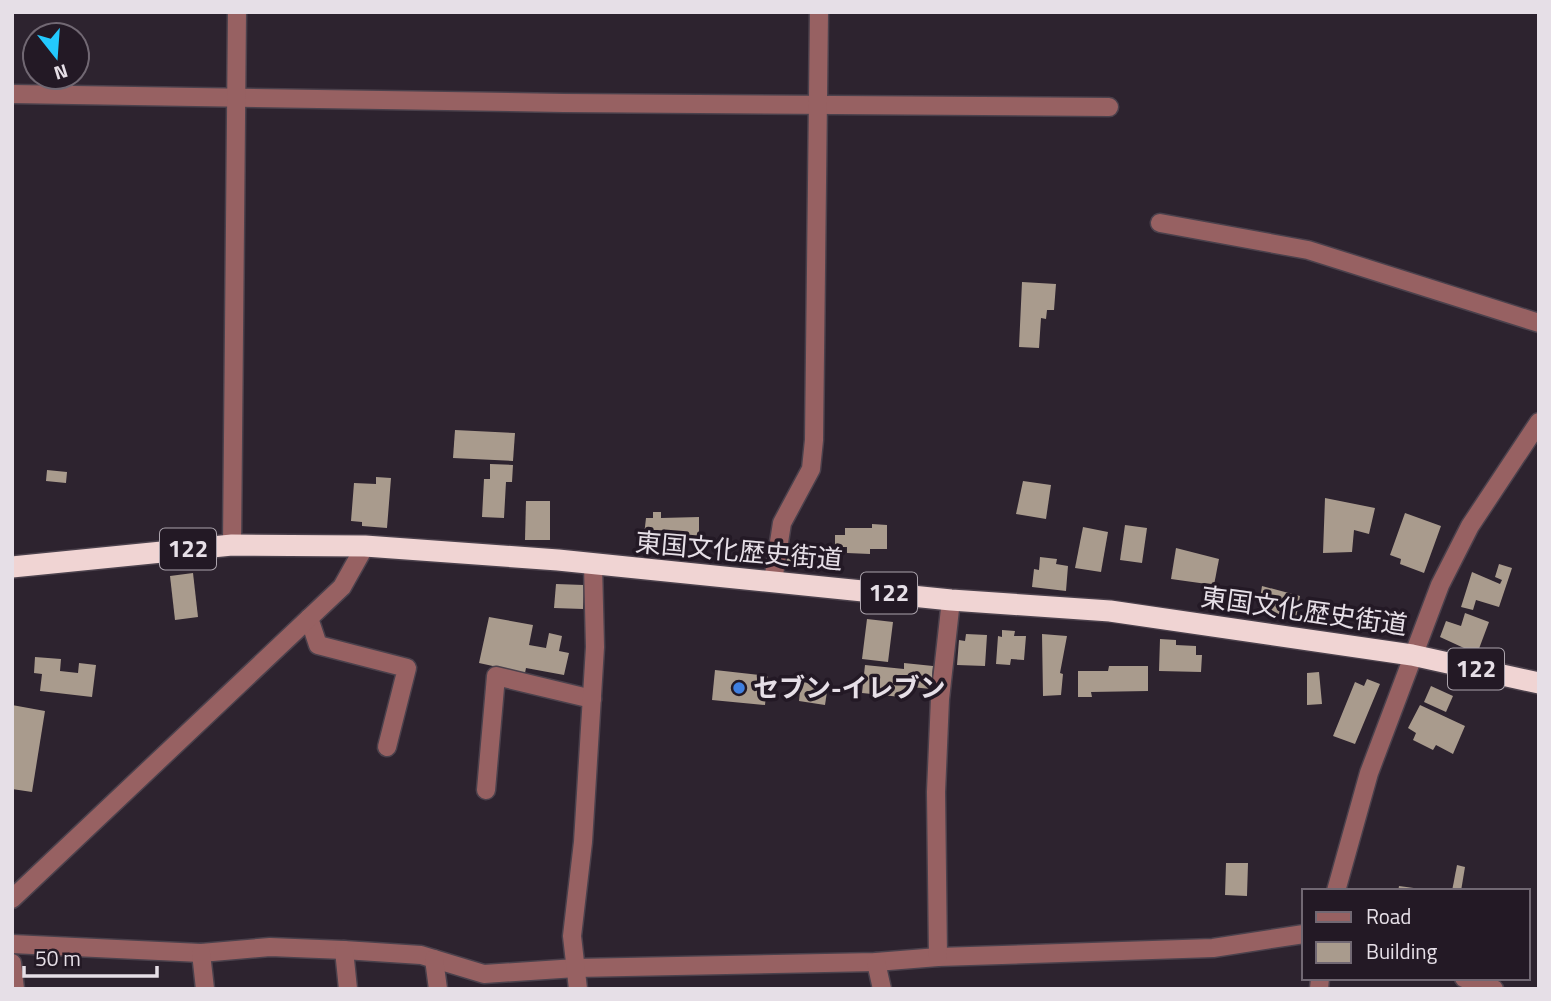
<svg xmlns="http://www.w3.org/2000/svg" width="1551" height="1001" viewBox="0 0 1551 1001" font-family="'Titillium Web','Noto Sans JP',sans-serif">
  <style>
    .building { fill: #a99b8d }
    .lines { fill: none; stroke-linecap: round; stroke-linejoin: round }
    .minor-casing { stroke: #4b414c; stroke-width: 21 }
    .highway-casing { stroke: #4b414c; stroke-width: 24 }
    .minor { stroke: #976162; stroke-width: 18 }
    .highway { stroke: #f0d4d3; stroke-width: 21 }
    .shop-dot { fill: #3f7fe0; stroke: #231925; stroke-width: 2.5 }
    .labels { text-anchor: middle; stroke-width: 7; stroke-linejoin: round; paint-order: stroke }
    .shield { fill: #231925; stroke: #aca4ad; stroke-width: 2 }
    .shield-label { font-size: 24px; font-weight: bold; fill: #e6dfe7 }
    .street-label { font-size: 26px; fill: #e6dfe7; stroke: #231925 }
    .poi-label { font-size: 26px; font-weight: bold; fill: #e6dfe7; stroke: #231925; text-anchor: start }
  </style>
  <rect width="100%" height="100%" fill="#2d232f"/>
  <g class="building">
    <polygon points="1022,282 1056,284 1054,310 1047,310 1046,319 1041,318 1039,348 1019,347"/>
    <polygon points="455,430 515,433 513,461 453,458"/>
    <polygon points="490,464 513,465 512,482 506,482 504,518 482,517 484,479 490,479"/>
    <polygon points="47,470 67,472 66,483 46,481"/>
    <polygon points="376,477 391,478 387,528 362,526 362,522 351,521 354,483 376,484"/>
    <polygon points="1023,481 1051,485 1046,519 1016,514"/>
    <polygon points="1325,498 1375,508 1369,534 1354,530 1352,552 1323,553"/>
    <polygon points="526,501 550,501 550,540 525,540"/>
    <polygon points="653,512 661,512 661,518 699,517 699,536 672,537 672,549 642,553 646,518 653,518"/>
    <polygon points="1405,513 1441,526 1424,573 1400,564 1401,559 1390,555"/>
    <polygon points="872,524 887,525 887,549 870,549 870,554 847,553 847,547 835,547 835,535 845,535 845,528 872,528"/>
    <polygon points="1125,525 1147,528 1142,563 1120,560"/>
    <polygon points="1083,527 1108,532 1101,572 1075,568"/>
    <polygon points="787,547 812,550 811,564 785,561"/>
    <polygon points="1176,548 1219,559 1214,585 1171,579"/>
    <polygon points="1040,557 1057,559 1056,564 1068,566 1066,591 1032,587 1034,569 1039,570"/>
    <polygon points="1499,564 1512,568 1499,607 1476,600 1473,610 1461,607 1472,572 1500,584 1502,580 1495,577"/>
    <polygon points="193,573 198,617 175,620 170,576"/>
    <polygon points="556,584 584,585 583,609 554,608"/>
    <polygon points="1262,586 1300,596 1296,618 1258,611"/>
    <polygon points="1465,613 1489,622 1477,654 1440,637 1446,621 1461,626"/>
    <polygon points="489,617 533,625 529,645 546,648 549,633 562,636 559,651 569,653 564,675 526,668 525,673 479,663"/>
    <polygon points="867,619 893,622 888,662 862,659"/>
    <polygon points="1002,630 1015,631 1014,636 1026,636 1024,660 1011,659 1010,665 996,664 998,636 1002,637"/>
    <polygon points="966,634 987,635 985,666 957,665 959,640 965,641"/>
    <polygon points="1042,634 1067,636 1060,673 1063,674 1061,695 1043,696"/>
    <polygon points="1160,639 1176,640 1176,645 1196,646 1196,655 1202,655 1201,672 1159,671"/>
    <polygon points="35,657 61,659 60,671 78,673 79,663 96,665 92,697 40,691 42,674 34,673"/>
    <polygon points="904,663 933,666 931,689 911,687 911,691 902,690 901,697 862,693 865,665 904,669"/>
    <polygon points="1109,666 1148,666 1148,691 1091,692 1092,697 1078,697 1078,671 1108,671"/>
    <polygon points="715,670 768,676 765,705 712,700"/>
    <polygon points="1319,672 1322,704 1307,705 1307,673"/>
    <polygon points="1367,679 1380,684 1355,744 1333,736 1355,682 1364,686"/>
    <polygon points="801,682 828,685 825,705 799,701"/>
    <polygon points="1431,686 1453,696 1446,712 1424,702"/>
    <polygon points="12,705 45,711 32,792 12,789"/>
    <polygon points="1420,705 1465,726 1453,754 1436,745 1433,750 1413,740 1416,733 1408,728"/>
    <polygon points="1226,863 1248,863 1247,896 1225,895"/>
    <polygon points="1457,865 1465,867 1461,891 1452,891"/>
    <polygon points="1399,886 1421,889 1421,891 1398,891"/>
  </g>
  <g class="lines">
    <g class="minor-casing">
      <g id="minor">
        <polyline points="12,94 564,103 1109,107"/>
        <polyline points="1160,223 1308,250 1539,323"/>
        <polyline points="232,545 237,12"/>
        <polyline points="773,581 782,523 811,469 814,440 819,12"/>
        <polyline points="309,618 318,645 407,668 387,747"/>
        <polyline points="486,790 496,676 592,699"/>
        <polyline points="1336,891 1369,773 1440,585 1470,526 1539,422"/>
        <polyline points="12,899 342,587 365,546"/>
        <polyline points="12,944 201,953 270,947 344,950 421,955 484,974 576,968 876,962 938,957 1213,948 1304,934"/>
        <polyline points="344,950 348,989"/>
        <polyline points="201,953 205,989"/>
        <polyline points="938,957 936,792 940,699 951,600"/>
        <polyline points="434,959 438,989"/>
        <polyline points="876,962 882,989"/>
        <polyline points="12,963 15,989"/>
        <polyline points="1464,978 1494,989"/>
        <polyline points="578,989 572,936 583,842 595,647 593,565"/>
        <polyline points="1319,989 1320,978"/>
      </g>
    </g>
    <g class="highway-casing">
      <polyline id="highway" points="12,567 232,545 365,546 558,560 951,600 1110,611 1412,655 1539,683"/>
    </g>
    <use href="#minor" class="minor"/>
    <use href="#highway" class="highway"/>
  </g>
  <circle class="shop-dot" cx="739" cy="688" r="7"/>
  <g class="labels">
    <g class="shield">
      <rect x="160" y="528.5" width="56" height="41" rx="5"/>
      <rect x="861" y="572.5" width="56" height="41" rx="5"/>
      <rect x="1448" y="648.5" width="56" height="41" rx="5"/>
    </g>
    <g class="shield-label">
      <text x="188" y="557">122</text>
      <text x="889" y="601">122</text>
      <text x="1476" y="677">122</text>
    </g>
    <g class="street-label">
      <text transform="translate(739 551) rotate(5)" y="9">東国文化歴史街道</text>
      <text transform="translate(1304 611) rotate(8)" y="9">東国文化歴史街道</text>
    </g>
    <g class="poi-label">
      <text x="753" y="697">セブン-イレブン</text>
    </g>
  </g>
  <rect width="1551" height="1001" fill="none" stroke="#e6dfe7" stroke-width="28"/>
  <rect x="1302" y="889" width="228" height="91" fill="#231925" stroke="#716873" stroke-width="2"/>
  <rect x="1316" y="912" width="35" height="10" fill="#976162" stroke="#716873" stroke-width="2"/>
  <text x="1366" y="924" font-size="21" fill="#e6dfe7">Road</text>
  <rect x="1316" y="942" width="35" height="21" fill="#a99b8d" stroke="#716873" stroke-width="2"/>
  <text x="1366" y="959" font-size="21" fill="#e6dfe7">Building</text>
  <g transform="translate(56 56) rotate(163)"><circle r="33" fill="#231925" stroke="#716873" stroke-width="2"/>
  <path d="M0-5L12 26L0 18L-12 26Z" fill="#23c9fe"/>
  <text y="-10" font-size="19" font-weight="bold" text-anchor="middle" fill="#e6dfe7">N</text>
  </g>
  <path d="M24 966v10h133v-10" fill="none" stroke="#e6dfe7" stroke-width="3.5"/>
  <text x="35" y="966" font-size="21" fill="#e6dfe7" stroke="#231925" stroke-width="5" paint-order="stroke">50 m</text>
</svg>
